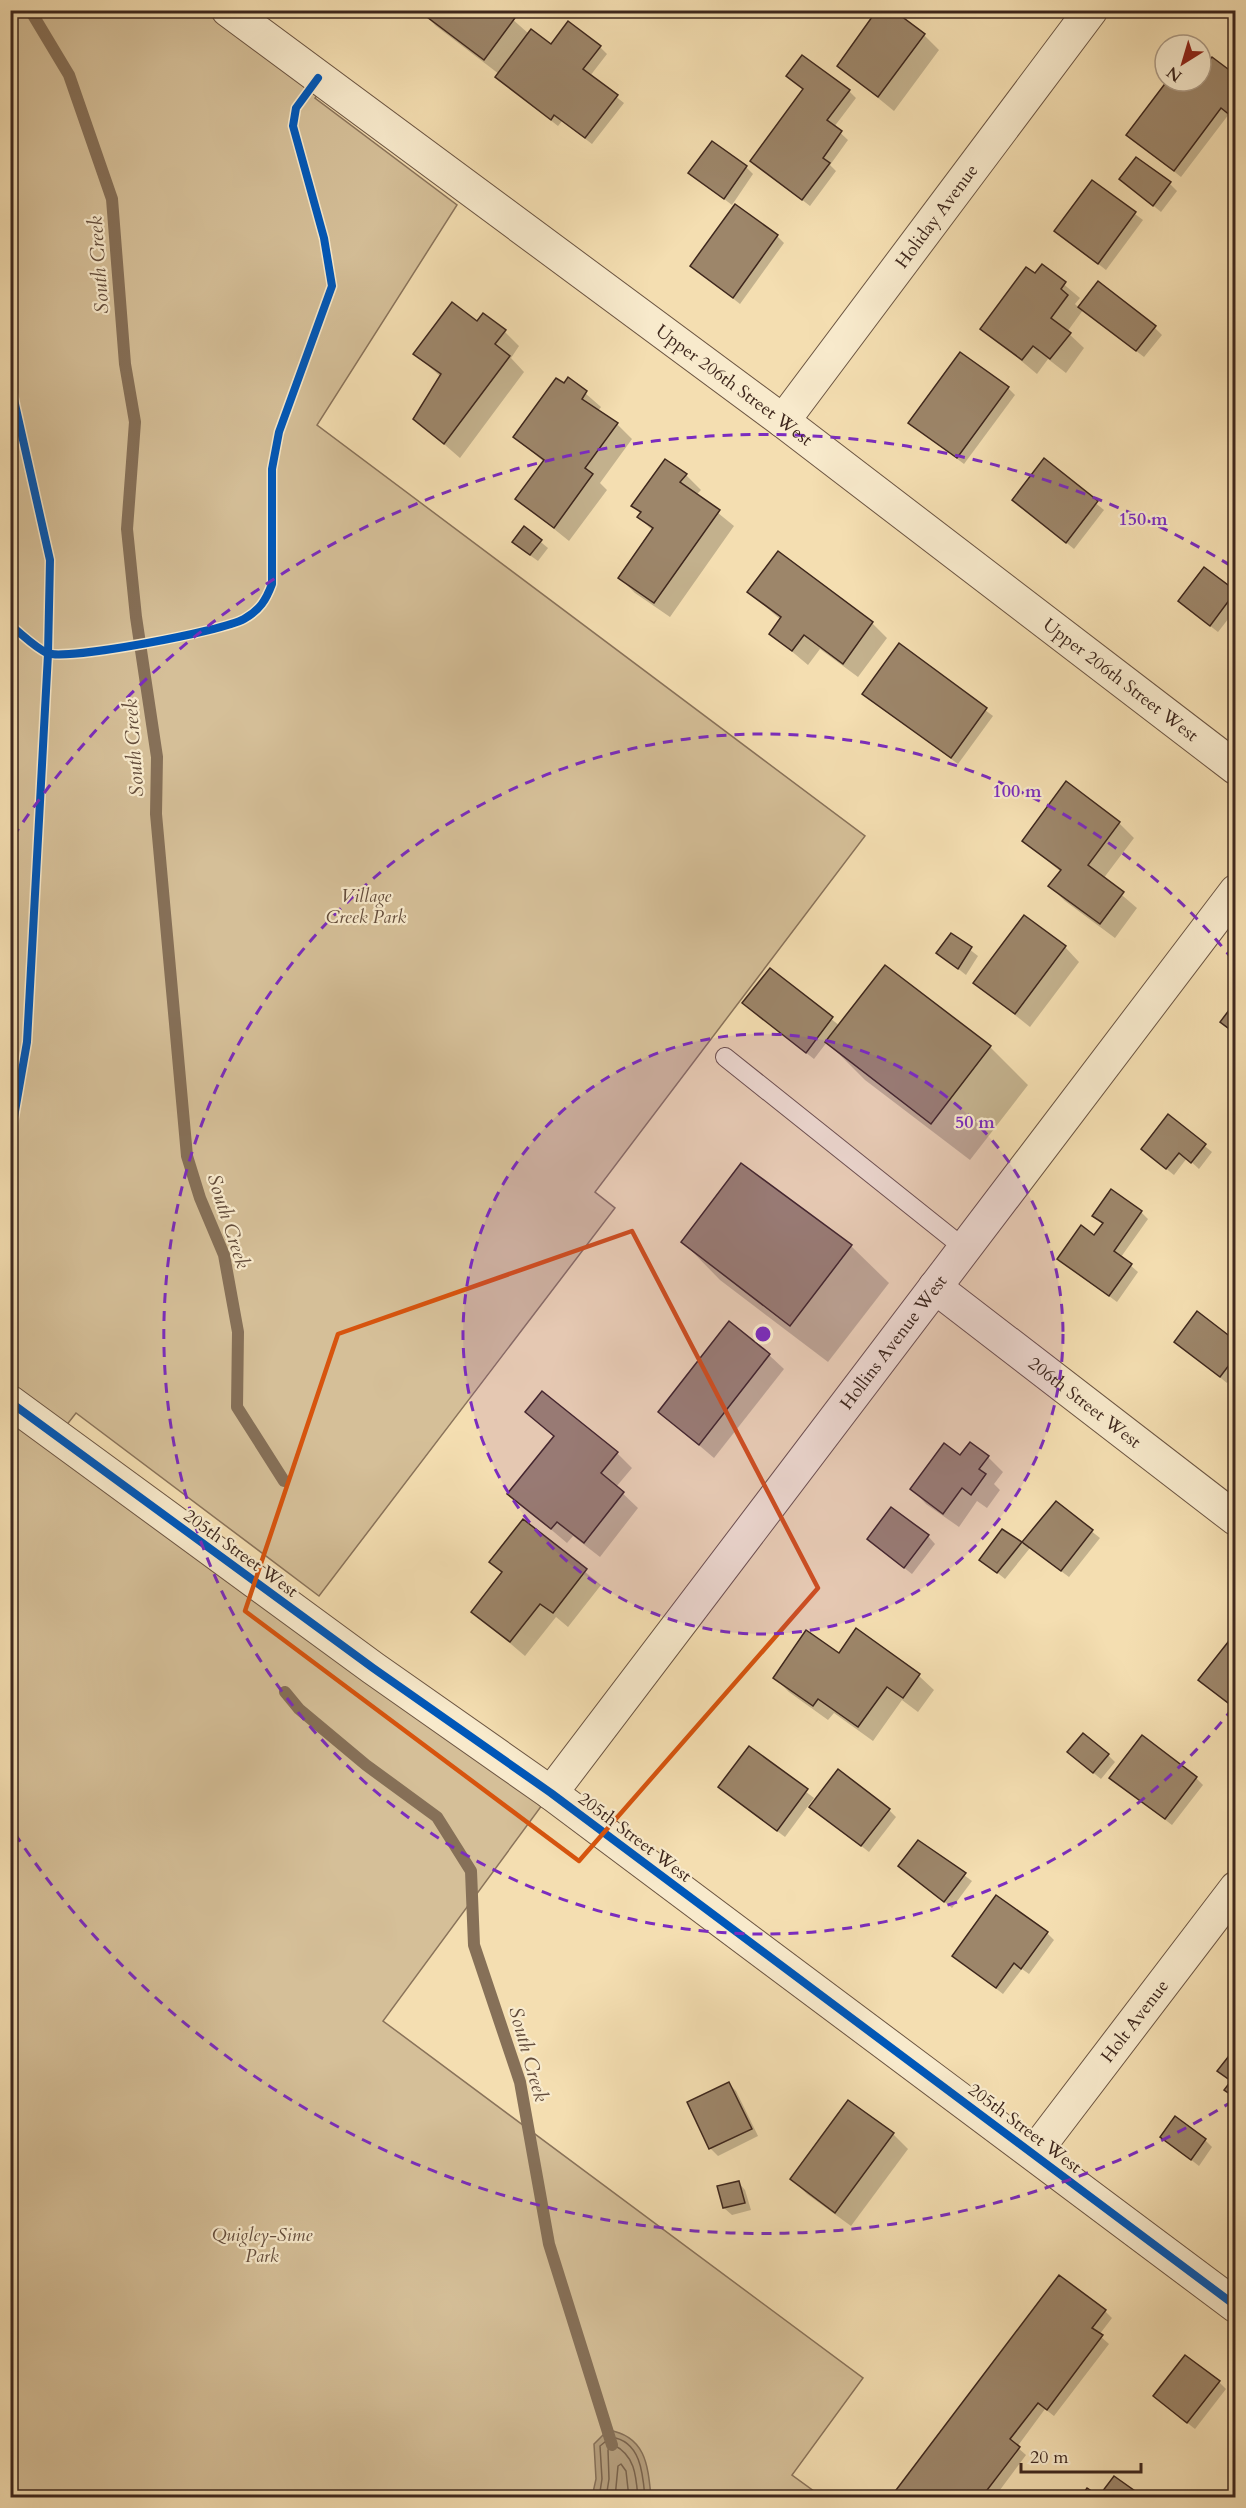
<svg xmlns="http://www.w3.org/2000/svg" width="1246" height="2508" viewBox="0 0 1246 2508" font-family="Cardo,serif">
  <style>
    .green { fill: #d5bf98; stroke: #8a735a; stroke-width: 1.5 }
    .water { fill: #b6a07f; stroke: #867058; stroke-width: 1.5 }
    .shadow { fill: #0003 }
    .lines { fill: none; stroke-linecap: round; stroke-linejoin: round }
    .shore { stroke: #7a644e; stroke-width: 1.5 }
    .stream { stroke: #867058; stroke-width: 12 }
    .building { fill: #9d866a; stroke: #3e271d; stroke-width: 1.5 }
    .lane-casing { stroke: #6c5542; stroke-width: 20 }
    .street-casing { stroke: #6c5542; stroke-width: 35 }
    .lane { stroke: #f8eacc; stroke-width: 18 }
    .street { stroke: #f8eacc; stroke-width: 33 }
    .cycleway-casing { stroke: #f8eacc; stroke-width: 11 }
    .cycleway { stroke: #0057b8; stroke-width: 8 }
    .marked { fill: none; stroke: #d7540e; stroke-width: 4.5; stroke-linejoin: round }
    .ring { fill: none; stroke: #7b2cbf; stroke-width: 3; stroke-dasharray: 10 8 }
    .labels { text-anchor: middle; stroke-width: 4.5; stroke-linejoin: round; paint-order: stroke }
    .street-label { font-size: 18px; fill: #3e271d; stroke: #f8eacc }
    .park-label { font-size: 18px; font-style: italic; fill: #644d3c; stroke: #f8eacc }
    .water-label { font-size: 20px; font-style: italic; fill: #624b3a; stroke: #f8eacc }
    .centre { fill: #7b2cbf; stroke: #f8eacc; stroke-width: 3 }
    .ring-label { font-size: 18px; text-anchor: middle; font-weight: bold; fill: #7b2cbf; stroke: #f8eacc; stroke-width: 4.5; stroke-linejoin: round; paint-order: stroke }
  </style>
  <rect width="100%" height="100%" fill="#f4deb1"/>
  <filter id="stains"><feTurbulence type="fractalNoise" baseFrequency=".00333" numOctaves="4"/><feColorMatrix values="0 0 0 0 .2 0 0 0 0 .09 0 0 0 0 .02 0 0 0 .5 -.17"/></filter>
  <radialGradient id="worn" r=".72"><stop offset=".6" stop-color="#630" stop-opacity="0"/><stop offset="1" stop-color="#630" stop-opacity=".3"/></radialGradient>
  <polygon class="green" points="11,11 227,11 326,84 315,98 457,205 317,425 865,836 595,1192 615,1208 319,1596 76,1413 58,1436 551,1793 383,2021 863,2378 792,2475 822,2497 11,2498"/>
  <path class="water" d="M608 2430C646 2436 648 2466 651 2497H592L596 2479 594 2444Z"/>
  <g class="shadow">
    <polygon points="502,10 529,34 551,46 600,47 607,54 590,76 624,103 592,144 562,121 558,126 504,84 497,77 499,74 436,26 421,11"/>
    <polygon points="872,10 890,10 924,35 939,50 894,111 839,66 877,14"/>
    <polygon points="961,10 973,10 969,17"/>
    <polygon points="1201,74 1236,77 1236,119 1229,114 1181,177 1128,135 1169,81 1201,81"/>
    <polygon points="805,90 849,91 856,98 834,127 848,140 830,165 836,171 810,206 752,161"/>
    <polygon points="746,167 753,174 732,205 690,173"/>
    <polygon points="1121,179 1170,184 1177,191 1161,212"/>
    <polygon points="1092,182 1143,220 1106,270 1056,231"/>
    <polygon points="777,236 784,243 740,304 692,266"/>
    <polygon points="1042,266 1080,298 1075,304 1079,308 1155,328 1162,335 1144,357 1083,310 1067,332 1084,348 1066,373 1048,359 1037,374 982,328"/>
    <polygon points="478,323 505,332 519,346 511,358 524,372 460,458 415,419 441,377 415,354"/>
    <polygon points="569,379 601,407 598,411 617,424 632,439 600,483 607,490 569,541 517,499 544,462 515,437"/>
    <polygon points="1008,388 1015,395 964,464 917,429"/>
    <polygon points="1044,461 1104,510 1074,549 1014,500"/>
    <polygon points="686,475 701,490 696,495 734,526 670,617 635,593 620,578 653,531 639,517 641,514 633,506"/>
    <polygon points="524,528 548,548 538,561 521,549"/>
    <polygon points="778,553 872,623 887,638 858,677 820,649 808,665 771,634 781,620 749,592"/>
    <polygon points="1204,569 1236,593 1236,609 1218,632 1187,608"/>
    <polygon points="899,645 993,716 958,764 871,700"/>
    <polygon points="1067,783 1119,823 1134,838 1103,879 1137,908 1115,938 1065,901 1050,886 1061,872 1024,841"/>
    <polygon points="951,935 978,956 966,975 938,953"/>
    <polygon points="1065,947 1079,962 1030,1027 975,983"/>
    <polygon points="885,967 990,1047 1028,1085 970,1160 865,1080 827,1042 814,1059 751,1010 770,970 840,1026"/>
    <polygon points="1168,1116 1212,1152 1199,1169 1187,1158 1174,1175 1150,1156"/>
    <polygon points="742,1165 851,1246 889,1283 828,1362 720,1280 683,1242"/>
    <polygon points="1141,1212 1148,1219 1121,1257 1138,1272 1117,1302 1059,1259 1095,1237 1104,1225 1094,1216"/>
    <polygon points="1176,1342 1236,1343 1236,1372 1227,1383"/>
    <polygon points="769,1355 784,1369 714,1458 660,1412"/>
    <polygon points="527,1412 617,1453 632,1468 616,1487 638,1508 600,1557 573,1536 567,1543 509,1494 555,1438"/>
    <polygon points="961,1457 988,1457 1003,1472 994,1484 1000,1490 987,1508 977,1501 959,1527 926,1504 912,1489"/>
    <polygon points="1056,1503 1100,1538 1069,1577 1030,1548 1005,1579 989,1566 1002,1531 1023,1544"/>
    <polygon points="523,1521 601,1585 568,1627 556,1617 525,1656 473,1612 503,1574 491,1562"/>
    <polygon points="928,1536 935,1544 912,1574 876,1546"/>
    <polygon points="856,1631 919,1676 934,1690 918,1712 902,1700 873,1741 834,1713 828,1720 789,1692 774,1677 839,1655"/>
    <polygon points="1236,1634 1236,1711 1200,1680"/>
    <polygon points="749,1748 814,1798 785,1837 728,1794"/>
    <polygon points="1108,1755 1115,1762 1101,1779 1076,1759"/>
    <polygon points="1111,1778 1196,1778 1203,1785 1172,1825"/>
    <polygon points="811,1807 889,1810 896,1817 869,1852"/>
    <polygon points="919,1842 972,1881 952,1908 900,1866"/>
    <polygon points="1047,1933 1054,1940 1029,1974 1022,1969 1003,1994 954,1956"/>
    <polygon points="729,2084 736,2091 758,2136 718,2156 710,2148 689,2103"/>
    <polygon points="848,2102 893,2134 908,2149 851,2226 807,2194 792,2179"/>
    <polygon points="1162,2137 1205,2140 1212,2147 1199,2166"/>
    <polygon points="738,2182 745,2190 751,2210 732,2215 724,2208"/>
    <polygon points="1105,2311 1112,2318 1099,2335 1109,2344 1054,2416 1045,2409 1017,2447 1026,2455 994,2498 892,2498"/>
    <polygon points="1219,2382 1226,2389 1195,2429 1162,2403"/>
    <polygon points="1134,2492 1139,2498 1100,2498"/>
  </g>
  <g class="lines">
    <g class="shore">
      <path d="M599 2498 602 2479 600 2446 611 2437C641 2441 643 2474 645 2498"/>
      <path d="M606 2498 609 2479 608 2450 614 2445C635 2456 636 2475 638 2498"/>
      <polyline points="615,2498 618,2466 621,2464 626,2471 629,2498"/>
    </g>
    <g class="stream">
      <polyline points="30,10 69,75 112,199 125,364 135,422 127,529 136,617 157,757 156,814 187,1156 200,1198 224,1255 238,1332 237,1407 284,1481"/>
      <polyline points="285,1692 299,1709 366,1765 437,1817 471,1871 474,1945 520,2082 549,2244 612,2445"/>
    </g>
  </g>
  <g class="building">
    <polygon points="505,10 515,18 484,60 419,11"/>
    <polygon points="877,10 893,10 925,34 878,97 837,66"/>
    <polygon points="568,21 601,46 583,69 618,95 585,138 554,115 551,120 495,77 531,29 551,44"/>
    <polygon points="802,55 850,90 827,120 842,131 823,158 830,163 802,200 750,161 803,89 786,76"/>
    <polygon points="1212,57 1236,75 1236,110 1231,116 1221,108 1174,171 1126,135 1167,81 1201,81 1201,72"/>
    <polygon points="712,141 747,166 724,199 688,173"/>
    <polygon points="1136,157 1171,182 1153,206 1119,179"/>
    <polygon points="1092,180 1136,212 1098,264 1054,231"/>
    <polygon points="735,204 778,235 733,298 690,266"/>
    <polygon points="1042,264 1066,282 1061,289 1068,295 1051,318 1071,333 1050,359 1033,346 1022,360 980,329 1026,267 1035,273"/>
    <polygon points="1098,281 1156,326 1136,351 1078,307"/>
    <polygon points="452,302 477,321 483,313 506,330 495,344 510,356 444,444 413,419 441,374 413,354"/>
    <polygon points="960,352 1009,387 957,458 908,423"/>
    <polygon points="568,377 587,391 582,399 618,423 585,468 593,474 554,528 515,499 544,460 513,437 556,378 564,383"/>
    <polygon points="1044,458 1098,501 1066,543 1012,500"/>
    <polygon points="665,459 687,474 680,482 720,510 654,603 618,578 653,528 637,517 641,512 631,506"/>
    <polygon points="524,526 542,540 530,555 512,542"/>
    <polygon points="778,551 873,622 843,664 804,635 792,651 769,634 781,617 747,592"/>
    <polygon points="1204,567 1236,591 1210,626 1178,601"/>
    <polygon points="899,643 987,708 951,758 862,694"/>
    <polygon points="1066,781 1120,822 1088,865 1124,892 1100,924 1048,886 1061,870 1022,841"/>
    <polygon points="1024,915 1066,946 1015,1014 973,983"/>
    <polygon points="951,933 972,947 958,969 936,953"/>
    <polygon points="885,965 991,1046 931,1124 825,1042"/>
    <polygon points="770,968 833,1017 806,1053 742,1003"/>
    <polygon points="1236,1001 1236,1034 1220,1022"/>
    <polygon points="1168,1114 1206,1144 1191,1163 1179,1153 1166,1169 1141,1149"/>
    <polygon points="741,1163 852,1245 790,1326 681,1242"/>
    <polygon points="1111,1189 1142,1211 1114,1251 1132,1264 1109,1296 1057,1259 1081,1225 1094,1235 1103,1223 1092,1216"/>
    <polygon points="1197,1311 1236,1341 1236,1356 1220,1377 1174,1342"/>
    <polygon points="729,1321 770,1354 699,1445 658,1412"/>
    <polygon points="542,1391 618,1452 601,1473 624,1492 584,1543 557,1522 551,1529 507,1494 554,1436 525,1412"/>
    <polygon points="970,1442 989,1456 979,1469 986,1474 971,1495 962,1488 943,1514 910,1489 944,1443 960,1455"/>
    <polygon points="1056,1501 1093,1530 1061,1571 1022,1542"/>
    <polygon points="891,1507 929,1535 904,1568 867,1539"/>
    <polygon points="523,1519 587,1569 553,1613 540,1604 510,1642 471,1612 502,1572 489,1562"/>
    <polygon points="1002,1529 1022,1542 997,1573 979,1560"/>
    <polygon points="856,1628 920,1674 903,1698 887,1687 858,1727 818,1699 813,1706 773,1678 806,1630 839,1653"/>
    <polygon points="1236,1632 1236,1709 1198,1680"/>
    <polygon points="1083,1733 1109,1754 1093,1773 1067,1752"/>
    <polygon points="1142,1735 1197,1777 1165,1819 1109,1778"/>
    <polygon points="749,1746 808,1789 777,1831 718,1787"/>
    <polygon points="838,1769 890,1809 861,1846 809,1807"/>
    <polygon points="918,1840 966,1873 944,1902 898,1866"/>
    <polygon points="996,1895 1048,1932 1021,1969 1014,1963 996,1988 952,1956"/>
    <polygon points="1236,2047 1236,2098 1224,2090 1231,2081 1217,2071"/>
    <polygon points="729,2082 752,2129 709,2149 687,2102"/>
    <polygon points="848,2100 894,2133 835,2213 790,2179"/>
    <polygon points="1175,2116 1206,2139 1191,2160 1160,2137"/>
    <polygon points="739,2181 745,2203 723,2208 717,2186"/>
    <polygon points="1059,2275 1106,2310 1092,2328 1103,2335 1047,2410 1038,2403 1010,2439 1020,2447 981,2498 890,2498"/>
    <polygon points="1185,2355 1220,2381 1187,2423 1153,2396"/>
    <polygon points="1114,2476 1135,2491 1130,2498 1080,2498 1087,2488 1099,2496"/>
  </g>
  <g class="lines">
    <g class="lane-casing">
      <polyline id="lane" points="725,1057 964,1248"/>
    </g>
    <g class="street-casing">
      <g id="street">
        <path id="s1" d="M228 10 783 421 1236 768"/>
        <path id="s2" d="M783 421 1091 10"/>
        <path id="s3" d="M935 1287 1236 1519"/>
        <polyline points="10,1402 373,1668 551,1793 1236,2306"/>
        <path id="s4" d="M551 1793 1236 891"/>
        <path id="s5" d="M1034 2153 1236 1888"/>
      </g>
    </g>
    <use href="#lane" class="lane"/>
    <use href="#street" class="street"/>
    <g class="cycleway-casing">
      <g id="cycleway">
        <polyline points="10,382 50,560 48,654 27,1042 10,1140"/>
        <path d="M10 625C22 634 34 647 47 653 66 661 223 631 244 619 260 610 266 600 272 584V469L279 432 332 286 324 238 293 126 296 108 318 78"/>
        <polyline points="10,1402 373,1668 551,1793 1236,2306"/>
      </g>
    </g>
    <use href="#cycleway" class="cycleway"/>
  </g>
  <path class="marked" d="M632 1231 818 1588 579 1861 245 1611 338 1334Z"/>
  <circle cx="763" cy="1334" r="300" fill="#7b2cbf" fill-opacity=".12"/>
  <g class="ring">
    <circle cx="763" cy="1334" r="300"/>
    <path d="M1233 1708A600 600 0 1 1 1233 960"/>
    <path d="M1233 2101A900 900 0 0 1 13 1831M13 837A900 900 0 0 1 1233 567"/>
  </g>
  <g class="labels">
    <g class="street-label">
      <text dy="6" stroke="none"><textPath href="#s2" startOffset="256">Holiday Avenue</textPath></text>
      <text dy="6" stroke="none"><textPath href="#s1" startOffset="630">Upper 206th Street West</textPath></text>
      <text dy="6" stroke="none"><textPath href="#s1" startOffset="1116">Upper 206th Street West</textPath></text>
      <text dy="6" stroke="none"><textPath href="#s4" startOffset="566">Hollins Avenue West</textPath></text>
      <text dy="6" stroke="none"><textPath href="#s3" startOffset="189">206th Street West</textPath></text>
      <text transform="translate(241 1553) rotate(36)" y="6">205th Street West</text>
      <text transform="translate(635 1837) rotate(37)" y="6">205th Street West</text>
      <text dy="6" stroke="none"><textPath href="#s5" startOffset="166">Holt Avenue</textPath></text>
      <text transform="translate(1025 2128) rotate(37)" y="6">205th Street West</text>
    </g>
    <g class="park-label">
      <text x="366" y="902">Village<tspan x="366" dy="21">Creek Park</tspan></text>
      <text x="262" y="2241">Quigley-Sime<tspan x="262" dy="21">Park</tspan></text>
    </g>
    <g class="water-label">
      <text transform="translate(98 265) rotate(-94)" y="7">South Creek</text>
      <text transform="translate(133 748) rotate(-94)" y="7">South Creek</text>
      <text transform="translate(229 1221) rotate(72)" y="7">South Creek</text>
      <text transform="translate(529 2054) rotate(74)" y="7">South Creek</text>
    </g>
  </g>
  <circle cx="763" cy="1334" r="9" class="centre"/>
  <g class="ring-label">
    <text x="1143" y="525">150 m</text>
    <text x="1017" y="797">100 m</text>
    <text x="975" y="1128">50 m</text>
  </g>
  <rect width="1246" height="2508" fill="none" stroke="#f4deb1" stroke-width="36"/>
  <rect x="12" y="12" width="1222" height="2484" fill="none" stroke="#3e271d" stroke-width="3"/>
  <rect x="18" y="18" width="1210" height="2472" fill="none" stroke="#3e271d" stroke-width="1.5"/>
  <g transform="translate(1183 63) rotate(217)"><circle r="28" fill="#f8eacc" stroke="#ae9c86" stroke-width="1.5"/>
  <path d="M0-4.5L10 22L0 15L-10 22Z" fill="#8f2418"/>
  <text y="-9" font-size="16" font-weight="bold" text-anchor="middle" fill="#3e271d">N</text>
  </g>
  <path d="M1021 2463v9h120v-9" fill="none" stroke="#3e271d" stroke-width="3"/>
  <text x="1030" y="2463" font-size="18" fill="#3e271d" stroke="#f8eacc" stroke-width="4.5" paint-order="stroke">20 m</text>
  <rect width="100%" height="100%" filter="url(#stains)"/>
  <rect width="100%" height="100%" fill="url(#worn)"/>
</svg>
